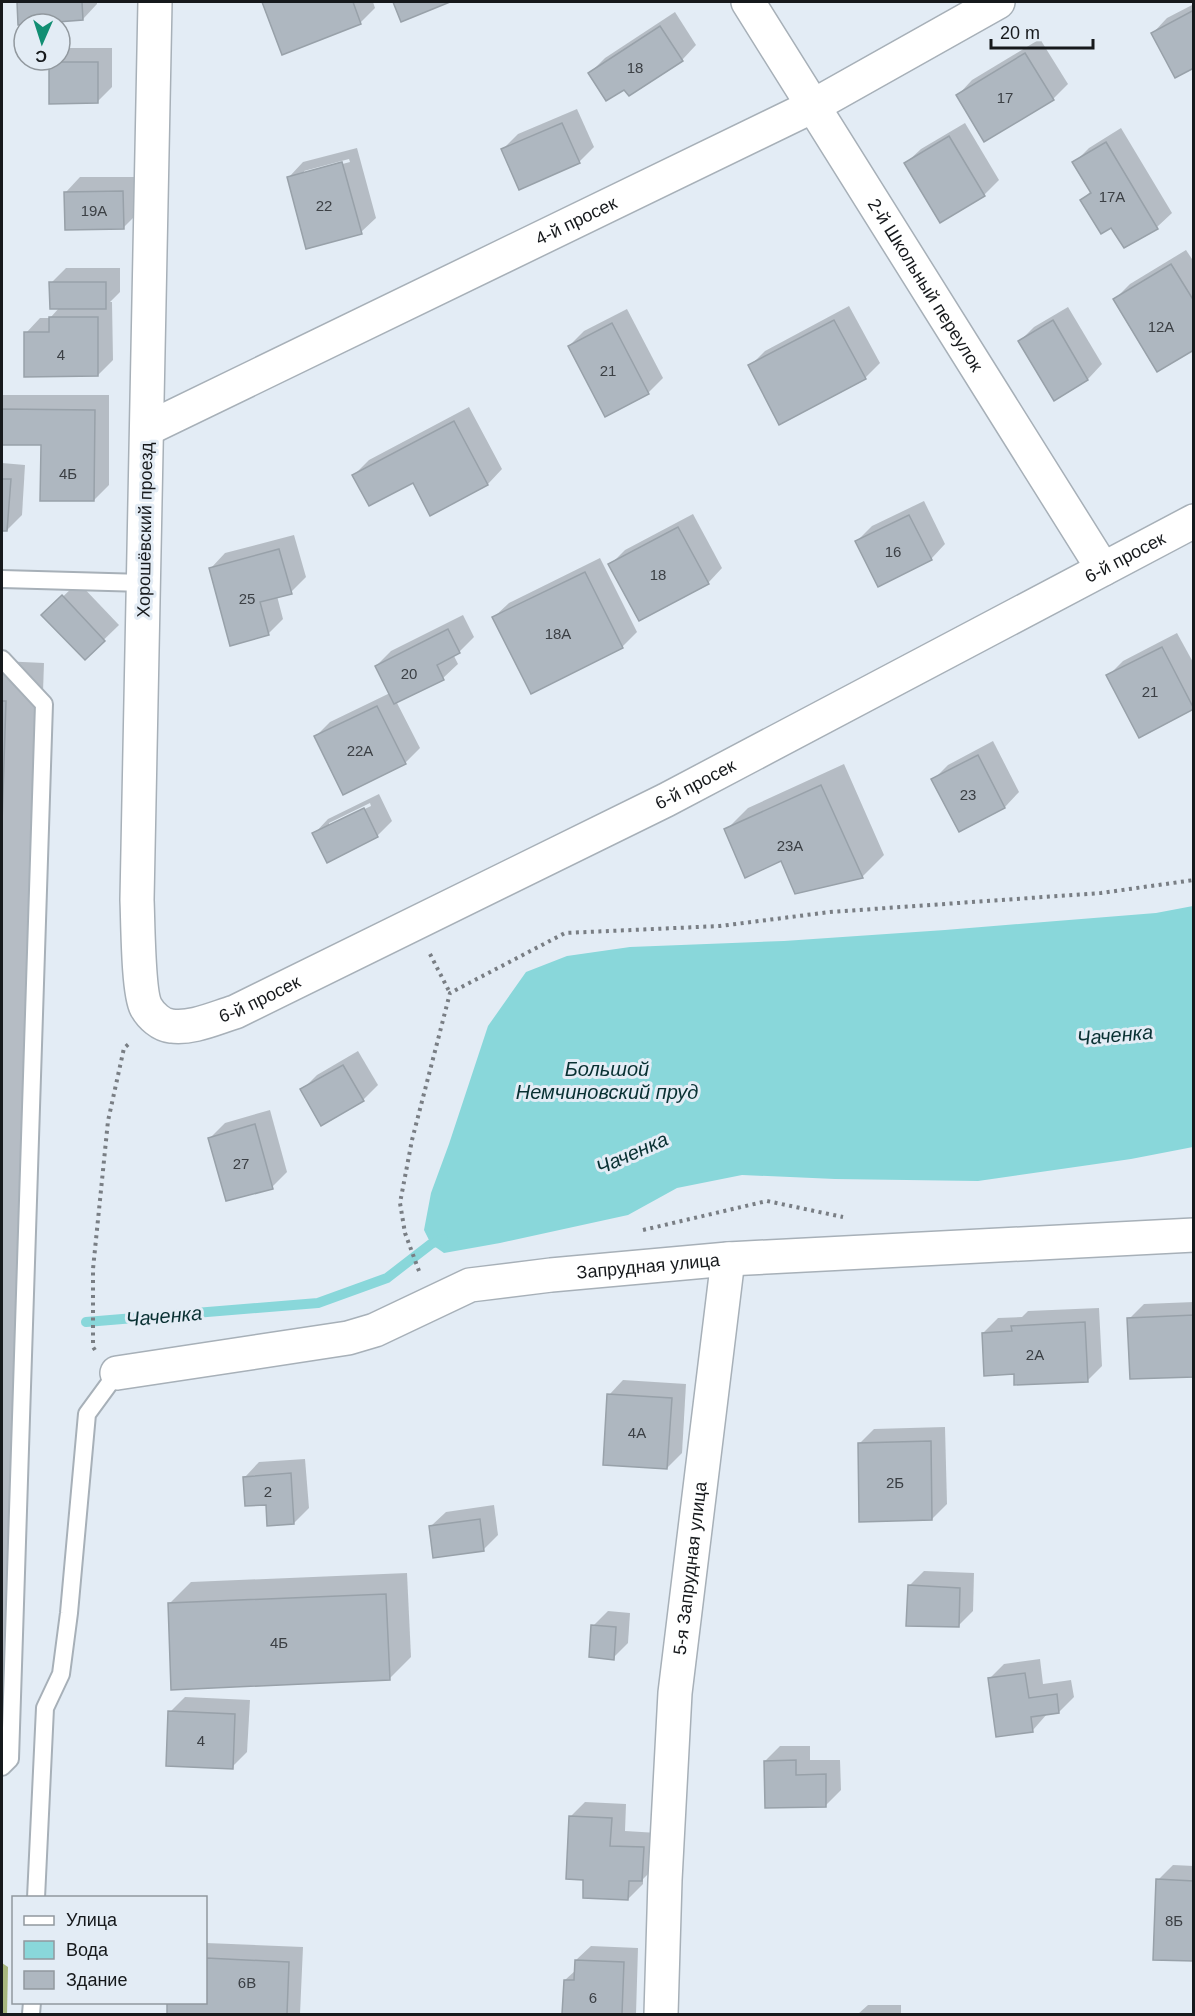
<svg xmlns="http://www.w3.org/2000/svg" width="1195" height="2016" font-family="Helvetica,sans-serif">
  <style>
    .forest { fill: #a8b77f }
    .water { fill: #89d7da }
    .shadow { fill: #0003; fill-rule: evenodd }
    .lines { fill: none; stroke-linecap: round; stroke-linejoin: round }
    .stream { stroke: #89d7da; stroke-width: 10 }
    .building { fill: #aeb7c0; stroke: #98a1a9; stroke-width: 1.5 }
    .lane-casing { stroke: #a7b0b8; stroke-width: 20 }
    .street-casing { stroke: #a7b0b8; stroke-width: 36 }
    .path { stroke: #797e84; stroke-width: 4; stroke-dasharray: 3 4.5; stroke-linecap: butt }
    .lane { stroke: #fff; stroke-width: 16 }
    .street { stroke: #fff; stroke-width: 33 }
    .labels { text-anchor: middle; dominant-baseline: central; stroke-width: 6; stroke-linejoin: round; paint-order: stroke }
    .number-label { font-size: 15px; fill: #3c4045 }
    .street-label { font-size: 18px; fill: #16191c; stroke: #e3ecf5 }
    .water-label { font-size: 20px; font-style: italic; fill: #083032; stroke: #e3ecf5 }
  </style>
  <rect width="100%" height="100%" fill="#e3ecf5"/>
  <polygon class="forest" points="2,1963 8,1967 7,2014 2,2014"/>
  <polygon class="water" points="1193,906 1193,1147 1131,1159 978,1181 835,1179 742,1175 677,1188 628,1215 500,1243 444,1253 431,1244 424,1230 431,1193 449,1144 488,1026 526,972 567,956 630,947 784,941 945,930 1156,913"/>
  <g class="shadow">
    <polygon points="18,2 97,2 97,4 83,19 20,23"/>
    <polygon points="263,2 373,2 375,8 360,23 283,53"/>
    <polygon points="394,2 447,2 402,20"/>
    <polygon points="1194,4 1194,67 1153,33 1167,18"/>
    <polygon points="675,12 696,45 682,60 625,88 590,73 605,58"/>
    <polygon points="1040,39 1068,84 1053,99 958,95 972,80"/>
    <polygon points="65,48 112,48 112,87 97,102 50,62 53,60 60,60 60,53"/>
    <polygon points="577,109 594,147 579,162 503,149 518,134"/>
    <polygon points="965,123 999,180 984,195 940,221 906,163 921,149"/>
    <polygon points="1121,128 1172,213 1157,227 1112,226 1082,200 1091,191 1074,163 1089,148"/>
    <path d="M357 148 376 218 361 232 289 177 303 162ZM349 159 350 162 304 174V171Z"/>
    <polygon points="80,177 138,177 138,213 123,228 66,192"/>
    <polygon points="1186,250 1194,262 1194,349 1115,299 1130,284"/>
    <polygon points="66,268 120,268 120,292 110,302 112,302 113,360 98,375 26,333 40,318 50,318 60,307 51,283"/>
    <polygon points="849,306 880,363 865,378 750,366 765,351"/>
    <polygon points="1068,307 1102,364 1088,379 1054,399 1020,341 1034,327"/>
    <polygon points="627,309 663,378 648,393 569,346 584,331"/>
    <polygon points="2,395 109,395 109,485 94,500 43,444 2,444"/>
    <polygon points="469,407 502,469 488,484 431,514 413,481 354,475 369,460"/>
    <polygon points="2,463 25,465 22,515 7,530 2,529"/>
    <polygon points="924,501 945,544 931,559 857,541 872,526"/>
    <polygon points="693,514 722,568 708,583 610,565 625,550"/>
    <polygon points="294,535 306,577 291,592 277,596 283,619 268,634 211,568 225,553"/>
    <polygon points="600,558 637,632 622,647 494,617 509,603"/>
    <polygon points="78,582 119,625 85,658 44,615"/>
    <polygon points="463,615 474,637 459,652 453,654 458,664 443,678 396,701 420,748 405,763 316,736 330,722 390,693 376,666 391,651"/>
    <polygon points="1177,633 1194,664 1194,708 1139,736 1108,676 1123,661"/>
    <polygon points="2,661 44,663 8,1709 2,1716"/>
    <polygon points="993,741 1019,792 1005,807 959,830 933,780 948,765"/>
    <polygon points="844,764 884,855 862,877 796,892 782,859 726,830 748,808"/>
    <path d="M379 794 392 821 377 836 314 834 328 819ZM370 803 371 806 329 826V823Z"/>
    <polygon points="358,1051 378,1085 363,1100 302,1090 317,1075"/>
    <polygon points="270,1110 287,1172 272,1187 210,1138 225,1123"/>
    <polygon points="1194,1302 1194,1375 1129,1319 1144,1304"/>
    <polygon points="1099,1308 1102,1366 1087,1381 1015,1373 983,1333 998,1318 1022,1317 1028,1311"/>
    <polygon points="623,1380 686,1384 682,1453 667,1468 609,1395"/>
    <polygon points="945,1427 947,1504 932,1519 859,1444 874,1429"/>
    <polygon points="305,1459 309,1508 294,1523 267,1503 245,1477 259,1462"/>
    <polygon points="494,1505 498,1535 483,1550 431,1526 446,1512"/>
    <polygon points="924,1571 974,1573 973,1611 958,1626 909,1586"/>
    <polygon points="407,1573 411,1657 389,1679 169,1604 191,1582"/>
    <polygon points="608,1611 630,1613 628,1643 613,1658 593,1626"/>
    <polygon points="1040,1659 1043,1684 1071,1680 1074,1697 1059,1712 1047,1714 1033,1730 989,1679 1004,1664"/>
    <polygon points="185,1697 250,1700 247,1752 232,1767 170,1712"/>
    <polygon points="780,1746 810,1746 810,1760 840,1760 841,1790 826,1805 765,1761"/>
    <polygon points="585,1802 626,1804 625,1831 658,1833 657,1865 643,1879 643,1884 628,1899 570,1817"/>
    <polygon points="1173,1865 1194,1866 1194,1960 1158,1880"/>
    <polygon points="206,1943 303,1947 300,2014 168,2014 169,2002 206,2002"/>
    <polygon points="591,1946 638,1948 636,2014 564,2014 565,1980 576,1970 576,1960"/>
    <polygon points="868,2005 901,2005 901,2014 858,2014"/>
  </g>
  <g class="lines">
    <polyline class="stream" points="86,1322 318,1303 387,1278 431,1244 443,1239"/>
  </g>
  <g class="building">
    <polygon points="17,2 82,2 83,20 18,25"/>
    <polygon points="262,2 353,2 361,24 282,55"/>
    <polygon points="393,2 450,2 401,22"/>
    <polygon points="1194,10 1194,68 1175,78 1151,33"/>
    <polygon points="660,26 683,61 629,96 624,90 606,101 588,73"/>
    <polygon points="1025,53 1054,100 984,142 956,95"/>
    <polygon points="49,62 98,62 98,103 49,104"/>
    <polygon points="562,123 580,163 519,190 501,149"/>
    <polygon points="949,136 985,196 940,223 904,163"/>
    <polygon points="1106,142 1158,229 1124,248 1111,228 1101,234 1080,200 1091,193 1072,162"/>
    <polygon points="342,162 362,234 306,249 287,177"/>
    <polygon points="123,191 124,229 65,230 64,192"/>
    <polygon points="1171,264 1194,301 1194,350 1157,372 1113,299"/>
    <polygon points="49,282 106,282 106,309 50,309"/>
    <polygon points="49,317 98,317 98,376 24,377 24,332 49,332"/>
    <polygon points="834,320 866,379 779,425 748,365"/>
    <polygon points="1053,320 1088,380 1054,401 1018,341"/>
    <polygon points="612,323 649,394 605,417 568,346"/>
    <polygon points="2,409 95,410 94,501 40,501 41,445 2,445"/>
    <polygon points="454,421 488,485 430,516 413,483 369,506 352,475"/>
    <polygon points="2,479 11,479 7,531 2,531"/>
    <polygon points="909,515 932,560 878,587 855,541"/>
    <polygon points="678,527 709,584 639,621 608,564"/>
    <polygon points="279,549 292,594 260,602 269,635 230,646 209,568"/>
    <polygon points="585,572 623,648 531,694 492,617"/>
    <polygon points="62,595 105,641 85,660 41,615"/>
    <polygon points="448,629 460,653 437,665 444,680 394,704 375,666"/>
    <polygon points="1162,647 1194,709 1139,738 1106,675"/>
    <polygon points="2,701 6,701 2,824"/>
    <polygon points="377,706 406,764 343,795 314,736"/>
    <polygon points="978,755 1005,808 959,832 931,779"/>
    <polygon points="821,785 863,878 795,894 781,861 745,878 724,829"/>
    <polygon points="364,808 378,837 327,863 312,833"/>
    <polygon points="343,1065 364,1101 321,1126 300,1089"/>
    <polygon points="255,1124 273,1189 226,1201 208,1138"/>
    <polygon points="1194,1315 1194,1377 1130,1379 1127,1318"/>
    <polygon points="1085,1322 1088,1382 1014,1385 1014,1374 984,1376 982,1333 1012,1331 1011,1326"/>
    <polygon points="607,1394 672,1398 667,1469 603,1465"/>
    <polygon points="931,1441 932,1520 859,1522 858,1443"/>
    <polygon points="291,1473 294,1524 267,1526 266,1505 245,1506 243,1477"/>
    <polygon points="480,1519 484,1551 433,1558 429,1526"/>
    <polygon points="908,1585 960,1588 959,1627 906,1626"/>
    <polygon points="386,1594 390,1680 171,1690 168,1603"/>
    <polygon points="591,1625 616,1627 614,1660 589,1657"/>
    <polygon points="1025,1673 1029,1698 1057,1694 1059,1713 1031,1717 1033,1732 996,1737 988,1678"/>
    <polygon points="168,1711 235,1714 233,1769 166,1766"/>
    <polygon points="796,1760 796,1775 826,1774 826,1807 765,1808 764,1761"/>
    <polygon points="569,1816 612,1818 610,1846 644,1847 642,1881 629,1881 628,1900 583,1898 583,1880 566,1879"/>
    <polygon points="1156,1879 1194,1881 1194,1961 1153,1960"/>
    <polygon points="206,1958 289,1962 287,2014 167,2014 167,2002 206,2002"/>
    <polygon points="575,1960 624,1962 622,2014 562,2014 564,1980 574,1980"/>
  </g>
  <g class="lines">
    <defs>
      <g id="lane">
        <polyline points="2,579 144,583"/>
        <polyline points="2,659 44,704 10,1759 2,1767"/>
        <polyline points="36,1898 45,1708 61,1674 69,1613 87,1414 117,1373"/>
        <polyline points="31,2014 32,2002"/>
      </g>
      <g id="street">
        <path id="s1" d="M155 2 137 900C138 921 138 992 146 1007 151 1016 161 1025 171 1026 192 1029 215 1018 235 1012L666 800 1194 521"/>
        <path id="s2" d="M748 2 1103 569"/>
        <path id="s3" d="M147 429 813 106 998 2"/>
        <path id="s4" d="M117 1373 348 1338 375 1330 470 1285 551 1275 728 1259 1194 1235"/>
        <path id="s5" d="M661 2014 665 1880 675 1693 728 1259"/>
      </g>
    </defs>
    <use href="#lane" class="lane-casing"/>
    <use href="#street" class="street-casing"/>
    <g class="path">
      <polyline points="430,954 450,993"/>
      <polyline points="643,1230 767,1201 843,1217"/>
      <polyline points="419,1271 405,1233 400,1203 412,1140 450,993 565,933 720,926 830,912 1101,893 1194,880"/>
      <polyline points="95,1350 93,1347 93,1269 108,1121 124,1048 131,1042"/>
    </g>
    <use href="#lane" class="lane"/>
    <use href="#street" class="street"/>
  </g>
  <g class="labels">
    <g class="number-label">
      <text x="635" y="67">18</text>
      <text x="1005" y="97">17</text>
      <text x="1112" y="196">17А</text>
      <text x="324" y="205">22</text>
      <text x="94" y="210">19А</text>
      <text x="1161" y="326">12А</text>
      <text x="61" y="354">4</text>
      <text x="608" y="370">21</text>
      <text x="68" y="473">4Б</text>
      <text x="893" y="551">16</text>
      <text x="658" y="574">18</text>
      <text x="247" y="598">25</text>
      <text x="558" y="633">18А</text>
      <text x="409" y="673">20</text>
      <text x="1150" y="691">21</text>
      <text x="360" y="750">22А</text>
      <text x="968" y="794">23</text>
      <text x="790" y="845">23А</text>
      <text x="241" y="1163">27</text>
      <text x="1035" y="1354">2А</text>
      <text x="637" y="1432">4А</text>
      <text x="895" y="1482">2Б</text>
      <text x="268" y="1491">2</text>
      <text x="279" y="1642">4Б</text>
      <text x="201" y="1740">4</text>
      <text x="1174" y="1920">8Б</text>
      <text x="247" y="1982">6В</text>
      <text x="593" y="1997">6</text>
    </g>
    <g class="street-label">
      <text stroke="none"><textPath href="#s3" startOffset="477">4-й просек</textPath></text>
      <text stroke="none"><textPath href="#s2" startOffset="334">2-й Школьный переулок</textPath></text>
      <text transform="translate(145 530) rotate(-89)">Хорошёвский проезд</text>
      <text stroke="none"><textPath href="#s1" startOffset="2104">6-й просек</textPath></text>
      <text stroke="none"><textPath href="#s1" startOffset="1618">6-й просек</textPath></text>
      <text stroke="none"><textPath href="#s1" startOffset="1132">6-й просек</textPath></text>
      <text stroke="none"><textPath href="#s4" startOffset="546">Запрудная улица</textPath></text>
      <text stroke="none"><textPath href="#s5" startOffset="447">5-я Запрудная улица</textPath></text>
    </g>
    <g class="water-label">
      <text transform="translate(1115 1035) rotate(-5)">Чаченка</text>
      <text x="607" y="1069">Большой<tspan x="607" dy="23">Немчиновский пруд</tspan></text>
      <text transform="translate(632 1153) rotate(-24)">Чаченка</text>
      <text transform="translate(164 1316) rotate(-5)">Чаченка</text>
    </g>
  </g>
  <rect width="1195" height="2016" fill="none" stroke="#16191c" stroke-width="6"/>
  <rect x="12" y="1896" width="195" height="108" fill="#e3ecf5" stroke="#91989e" stroke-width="1.5"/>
  <rect x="24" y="1916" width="30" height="9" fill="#ffffff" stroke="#91989e" stroke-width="1.5"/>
  <text x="66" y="1926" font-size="18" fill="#16191c">Улица</text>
  <rect x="24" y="1941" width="30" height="18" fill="#89d7da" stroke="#91989e" stroke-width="1.5"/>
  <text x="66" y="1956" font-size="18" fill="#16191c">Вода</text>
  <rect x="24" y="1971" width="30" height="18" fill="#aeb7c0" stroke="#91989e" stroke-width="1.5"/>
  <text x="66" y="1986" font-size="18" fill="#16191c">Здание</text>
  <g transform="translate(42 42) rotate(183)"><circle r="28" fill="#e3ecf5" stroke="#91989e" stroke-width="1.5"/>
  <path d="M0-4.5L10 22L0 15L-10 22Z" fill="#118e73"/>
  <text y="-9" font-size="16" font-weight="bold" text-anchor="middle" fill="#16191c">С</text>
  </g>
  <path d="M991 39v9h102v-9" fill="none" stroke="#16191c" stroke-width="3"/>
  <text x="1000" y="39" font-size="18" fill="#16191c" stroke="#e3ecf5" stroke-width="4.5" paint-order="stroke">20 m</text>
</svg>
